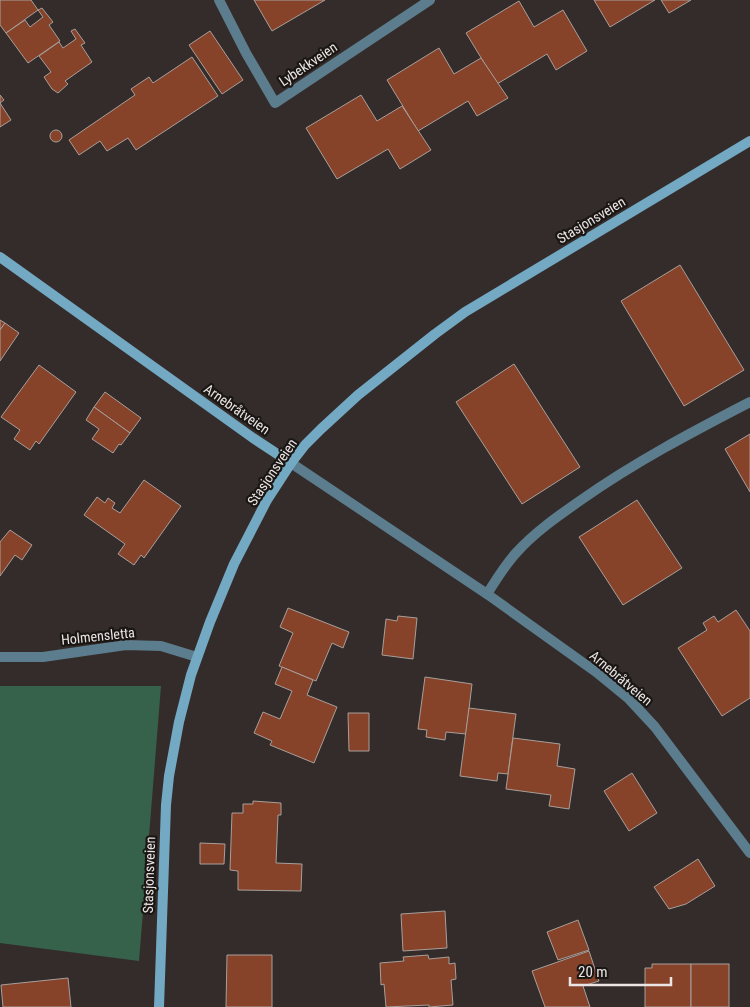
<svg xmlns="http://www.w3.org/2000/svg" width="750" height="1007" font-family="'Roboto Condensed',sans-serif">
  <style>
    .green { fill: #36624c }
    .building { fill: #87432a; stroke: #a89f9b }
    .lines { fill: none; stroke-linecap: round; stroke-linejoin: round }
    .street { stroke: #5c7d8d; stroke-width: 10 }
    .secondary { stroke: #73a9c3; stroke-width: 10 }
    .labels { text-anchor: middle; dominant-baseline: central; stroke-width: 4.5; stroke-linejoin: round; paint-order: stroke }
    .street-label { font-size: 14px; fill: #ebe6e5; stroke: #191614 }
  </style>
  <rect width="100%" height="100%" fill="#342c2a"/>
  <polygon class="green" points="0,686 161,686 139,961 0,943"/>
  <g class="building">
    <polygon points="0,0 31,0 38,10 6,33 0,25"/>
    <polygon points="254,0 325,0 272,31"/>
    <polygon points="594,0 655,0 610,27"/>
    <polygon points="661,0 691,0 669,13"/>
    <polygon points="519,1 534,27 563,10 587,51 556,70 547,54 497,84 466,33"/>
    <polygon points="42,8 53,22 49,25 60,41 28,63 6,33 25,20 30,27 43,17 38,10"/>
    <polygon points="75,29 85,43 81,45 92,62 65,81 68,84 58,93 52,89 44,77 51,72 39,56 59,42 63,48 76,39 71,31"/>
    <polygon points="210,31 243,80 222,94 189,45"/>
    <polygon points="439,48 454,74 481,58 508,98 477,116 468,101 418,131 387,80"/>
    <polygon points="192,57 218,96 136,150 128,138 107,151 100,141 79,155 69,140 135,95 131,89 149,77 153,83"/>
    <polygon points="0,95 4,100 0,103 11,120 0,127"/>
    <polygon points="361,95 377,121 402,106 431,150 400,169 388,149 337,179 306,128"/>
    <circle cx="56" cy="136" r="6"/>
    <polygon points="680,265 744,370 684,406 621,301"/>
    <polygon points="0,320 5,323 0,330"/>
    <polygon points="5,323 19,333 0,361 0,330"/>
    <polygon points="514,364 580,467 522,504 456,402"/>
    <polygon points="39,365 76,392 39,444 36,441 30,450 14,439 20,430 1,417"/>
    <polygon points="105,392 141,418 130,433 94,407"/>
    <polygon points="94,407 130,433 121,445 119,444 113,453 92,439 99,429 86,420"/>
    <polygon points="750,434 750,492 725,449"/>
    <polygon points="144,480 181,506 144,558 141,555 134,565 118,554 125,544 84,515 97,497 105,503 108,498 115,503 112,508 120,513"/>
    <polygon points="637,500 682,568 623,605 579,537"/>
    <polygon points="10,530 32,545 22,560 15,555 0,576 0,542"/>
    <polygon points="288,608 349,632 343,648 332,643 316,681 279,666 293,633 280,627"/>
    <polygon points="736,610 750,631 750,698 722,716 678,648 707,630 703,623 714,616 718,622"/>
    <polygon points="398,616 417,618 413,659 382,655 386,619 397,621"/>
    <polygon points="282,667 313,680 307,695 337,707 314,763 270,745 272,741 254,733 263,712 280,719 292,691 275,684"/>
    <polygon points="425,677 472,684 466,734 446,732 445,740 426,737 427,730 418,729"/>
    <polygon points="469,708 516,714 508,774 498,773 497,781 460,776"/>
    <polygon points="348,713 369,713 369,751 349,751"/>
    <polygon points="513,738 560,744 557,766 575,769 569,809 549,806 551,795 506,789"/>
    <polygon points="632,773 657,813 629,831 604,791"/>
    <polygon points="253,801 281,803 281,815 278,815 276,863 302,864 301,891 238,890 238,871 230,870 232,813 243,813 243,804 253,804"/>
    <polygon points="200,843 225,844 224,864 200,864"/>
    <polygon points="698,859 715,886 686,904 669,909 654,887"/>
    <polygon points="445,911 447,948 403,951 401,914"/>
    <polygon points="578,920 589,950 558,960 547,932"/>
    <polygon points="589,951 599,981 583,986 590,1007 545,1007 532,971"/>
    <polygon points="227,955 272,955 272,1007 226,1007"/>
    <polygon points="428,955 429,959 449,957 449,964 455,963 456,979 451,980 453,1005 429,1007 429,1005 386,1007 384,984 381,985 380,963 404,961 403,957"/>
    <polygon points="652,964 691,964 691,1007 645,1007 645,968 652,968"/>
    <rect x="691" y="964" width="38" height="43"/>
    <polygon points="68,978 71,1007 3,1007 1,985"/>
  </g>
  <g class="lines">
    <g class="street">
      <polyline points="219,0 246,53 275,103 430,0"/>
      <polyline points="291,463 487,594 596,672 629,699 655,727 750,853"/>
      <path d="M487 594C496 580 505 565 516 553 535 532 558 516 581 500 635 462 692 432 750 402"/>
      <polyline points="0,657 43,657 126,645 161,646 197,657"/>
    </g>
    <g class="secondary">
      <polyline points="0,257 253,438 291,463"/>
      <polyline points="159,1007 166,805 169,776 179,722 191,675 210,622 234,564 267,500 291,463 305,445 321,429 358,395 435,334 465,312 750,141"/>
    </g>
  </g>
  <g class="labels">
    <g class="street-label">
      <text transform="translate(308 64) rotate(-34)">Lybekkveien</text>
      <text transform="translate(591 220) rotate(-31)">Stasjonsveien</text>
      <text transform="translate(237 409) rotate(35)">Arnebråtveien</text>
      <text transform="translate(272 472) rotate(-56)">Stasjonsveien</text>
      <text transform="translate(98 636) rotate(-6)">Holmensletta</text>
      <text transform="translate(621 678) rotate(40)">Arnebråtveien</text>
      <text transform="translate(149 875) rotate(-88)">Stasjonsveien</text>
    </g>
  </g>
  <path d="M570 977v8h101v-8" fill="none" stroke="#ebe6e5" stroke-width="2.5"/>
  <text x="578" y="977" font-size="15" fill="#ebe6e5" stroke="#191614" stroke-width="4" paint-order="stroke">20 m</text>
</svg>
